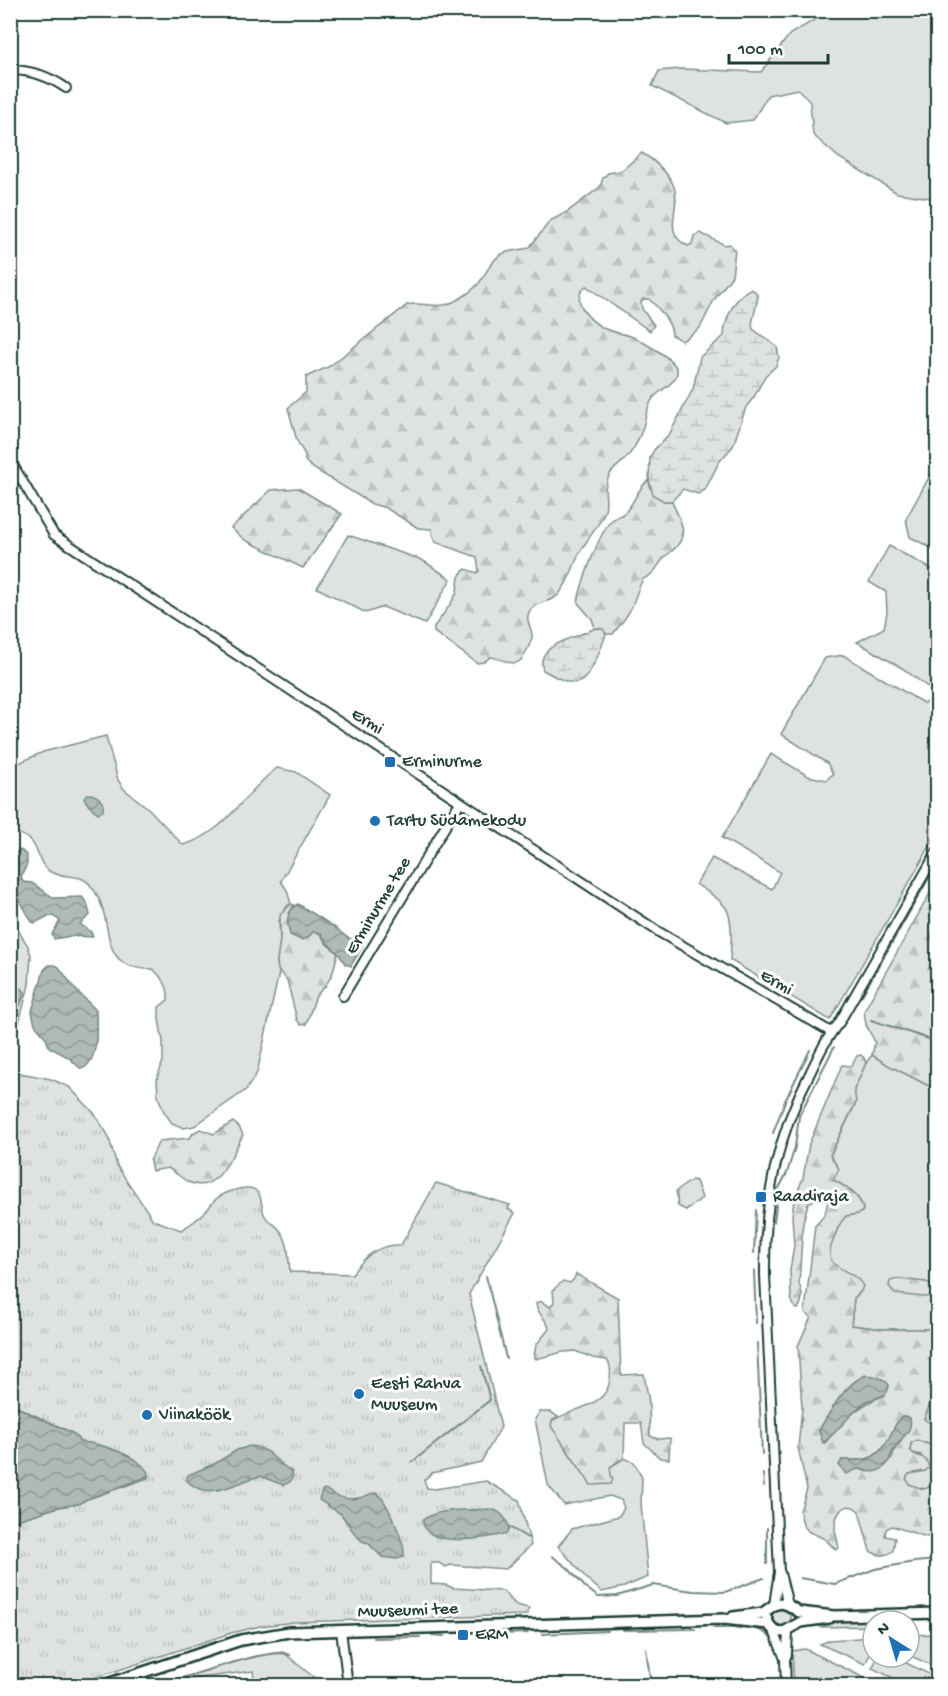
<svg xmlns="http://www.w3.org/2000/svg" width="948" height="1696" font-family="'Gochi Hand',sans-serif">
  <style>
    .grass { fill: #dee3e2; stroke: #7e908b; stroke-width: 1.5 }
    .forest { fill: url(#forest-firs); stroke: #7e908b; stroke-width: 1.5; fill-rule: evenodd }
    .wetland { fill: url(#wetland-marsh); stroke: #7e908b; stroke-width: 1.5 }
    .park { fill: url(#park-tufts); stroke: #7e908b; stroke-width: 1.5 }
    .water { fill: url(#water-waves); stroke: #758883; stroke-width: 1.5 }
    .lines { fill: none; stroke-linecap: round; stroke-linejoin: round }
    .stream { stroke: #758883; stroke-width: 2 }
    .minor-casing { stroke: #1f3d34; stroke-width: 12 }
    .tertiary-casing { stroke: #1f3d34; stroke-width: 14 }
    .minor { stroke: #fff; stroke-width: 8 }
    .tertiary { stroke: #fff; stroke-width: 9 }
    .poi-dot { fill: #1f6fb2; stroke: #fff; stroke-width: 2 }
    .labels { text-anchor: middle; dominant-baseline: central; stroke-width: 6; stroke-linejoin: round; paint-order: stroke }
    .street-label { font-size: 18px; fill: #1f3d34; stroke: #fff }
    .poi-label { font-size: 18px; fill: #1f3d34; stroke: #fff; text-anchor: start }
  </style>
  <defs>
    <pattern id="forest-firs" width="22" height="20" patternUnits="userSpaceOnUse" patternTransform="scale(1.5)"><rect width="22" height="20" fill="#dee3e2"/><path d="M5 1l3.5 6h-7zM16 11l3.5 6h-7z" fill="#bec4c2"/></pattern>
    <pattern id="wetland-marsh" width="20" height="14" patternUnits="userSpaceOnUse" patternTransform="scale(1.5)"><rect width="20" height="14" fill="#dee3e2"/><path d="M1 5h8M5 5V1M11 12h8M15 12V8" fill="none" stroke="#bec4c2"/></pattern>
    <pattern id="park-tufts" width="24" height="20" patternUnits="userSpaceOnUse" patternTransform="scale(1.5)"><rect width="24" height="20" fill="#dee3e2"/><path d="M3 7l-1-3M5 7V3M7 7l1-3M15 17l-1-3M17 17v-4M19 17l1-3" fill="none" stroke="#bec4c2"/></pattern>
    <pattern id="water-waves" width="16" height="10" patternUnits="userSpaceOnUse" patternTransform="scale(1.5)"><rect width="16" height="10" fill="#afbab7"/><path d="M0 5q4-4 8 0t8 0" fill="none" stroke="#8e9896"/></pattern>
  </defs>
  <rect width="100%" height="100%" fill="#fff"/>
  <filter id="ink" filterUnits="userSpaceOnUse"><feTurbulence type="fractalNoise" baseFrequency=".0167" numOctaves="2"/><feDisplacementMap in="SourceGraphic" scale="12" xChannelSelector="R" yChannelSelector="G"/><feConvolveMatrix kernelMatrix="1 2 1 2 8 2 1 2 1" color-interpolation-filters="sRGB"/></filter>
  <g filter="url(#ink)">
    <g class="grass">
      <polygon points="830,11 937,11 937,199 897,193 838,157 813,135 810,102 798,89 768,95 753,120 726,123 652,86 659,71 680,69 761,72 790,34"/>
      <polygon points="937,463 937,551 910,537 906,519"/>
      <polygon points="348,535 422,560 451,579 425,624 383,607 366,613 317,588"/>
      <polygon points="889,546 937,572 937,694 902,668 857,642 884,628 887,612 886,592 869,582"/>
      <path d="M843 655 923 703 929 702 937 707V834L830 1020 730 960C731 946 733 926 728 912 724 901 706 891 696 884L712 858 772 889 780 872 722 838 771 754 808 776 826 780 833 774 827 763 781 734 825 658Z"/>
      <path d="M106 736 118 780 124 789 149 809 183 845C227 833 243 793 277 768L296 772 330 795 281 881 287 890 291 904 287 906 279 921 280 940 277 962 279 973 257 1073 246 1090 194 1126 184 1128 172 1123 164 1112 158 1096 157 1079 163 1061V1041L159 1020V1007L168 1000C169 986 163 979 153 969 92 970 119 920 91 886 80 871 63 880 49 871 38 864 39 848 30 840 27 837 21 835 18 833L11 835 10 767 43 752Z"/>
      <polygon points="10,917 28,946 31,955 29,985 13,1046 13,1063 11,1069"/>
      <path d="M872 1055 889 1065 937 1090V1329H882L851 1325 854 1298 861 1291 859 1280 836 1267 829 1258 828 1252 841 1221 846 1216 858 1214 863 1210C862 1197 845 1186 833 1180L839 1169 830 1156 856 1103 854 1090 866 1063Z"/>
      <polygon points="937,1386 937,1428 924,1420"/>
      <path d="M540 1412H551L558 1417 552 1421C555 1436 581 1469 591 1484H611L610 1467 624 1458 634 1462 642 1478 641 1504 648 1577 624 1587 602 1592 586 1578 558 1546 572 1529 619 1516 624 1508 621 1500 610 1496 564 1505 548 1485 535 1419Z"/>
      <path d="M916 1440 937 1447V1483C923 1491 925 1490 909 1484L906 1478 909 1474 925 1471 921 1455 912 1453 910 1450 911 1443Z"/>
      <circle cx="781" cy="1618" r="10"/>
      <polygon points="874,1619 876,1621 873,1621 873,1626 820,1627 817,1623"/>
      <polygon points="937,1634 937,1668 909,1655 909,1635"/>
      <polygon points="873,1637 873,1648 865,1664 820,1644 830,1640"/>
      <polygon points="805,1649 879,1685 794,1685 792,1651"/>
      <polygon points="283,1652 323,1685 255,1685 253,1671 169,1682 251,1657"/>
      <polygon points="878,1657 894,1657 937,1678 934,1685 908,1685 872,1668"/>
    </g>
    <g class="forest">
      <path d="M642 153C654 160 669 173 674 187 682 207 660 233 688 246L692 244 694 236 700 233 725 245 730 244 735 250 732 276 714 300 700 328 682 341 672 335C672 323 658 307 649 299H643L641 302 642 309 654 325 650 331 586 286C569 300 589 320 603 328 613 333 624 333 633 337 643 342 675 359 677 370 679 382 661 389 654 397 645 407 646 423 640 435 637 443 632 452 626 458 621 464 615 467 610 474 600 492 610 499 604 513 598 528 585 541 578 556 574 566 571 575 565 585 562 590 559 596 554 598 545 603 531 603 528 615 526 622 533 630 532 637 531 643 524 657 520 661 512 667 499 657 490 657L484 662 477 663 434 632V627C441 617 451 605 456 594 460 584 455 576 466 569L477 573 479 571 477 557 435 542 431 529 418 528 386 508 372 504 311 467 305 461V455L297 441 288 408 306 392V377L330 366 407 305C423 301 437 310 453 302 462 298 472 291 479 283 486 274 491 260 502 254 510 250 521 250 529 248L550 221 567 212 600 187 603 178 608 173 621 171Z"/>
      <path d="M649 480 650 488 664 501H672C677 516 690 530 677 546 673 551 667 554 663 559 656 568 654 575 643 579 638 588 636 596 632 606 628 616 620 625 613 634H606L602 629 595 628 592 619 578 603C580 587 600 530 612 520 617 516 623 516 627 510 635 501 639 486 649 480Z"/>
      <polygon points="298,488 342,514 303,568 245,540 231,528 271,490"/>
      <polygon points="937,881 937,1090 888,1065 872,1055 875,1042 866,1025 864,1011"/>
      <path d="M291 904 294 905 291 910 307 938 313 932C323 932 321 937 326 943 329 947 334 949 338 952L333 972 326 985 316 996 306 1024 301 1025 297 1020 287 980 278 970 277 962 280 940V915Z"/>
      <path d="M861 1055 864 1058 866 1063 854 1089 856 1102 830 1155 839 1169 833 1180C845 1186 862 1197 863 1211L858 1214 846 1216C839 1223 836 1232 833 1241 820 1272 852 1266 863 1286L861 1291 854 1298 851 1325 882 1329H937V1386L924 1419 937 1428V1447L917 1440 911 1443 910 1450C916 1459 927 1453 929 1468L925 1471 909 1474 906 1478 909 1484C925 1490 923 1491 937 1483V1538L927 1537 892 1526 886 1529 885 1536 895 1538 893 1551C885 1557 879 1556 870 1551L859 1511C845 1499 835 1513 835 1528 835 1534 838 1541 839 1548L836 1550 825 1539 809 1532 803 1525 800 1511 807 1489 798 1447 802 1408 798 1346 811 1317 806 1314 805 1311 815 1225C824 1218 827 1211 828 1199L823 1194 808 1204 803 1222 799 1284C803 1292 803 1301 798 1309L795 1308 791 1299 790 1270 794 1246 792 1216 794 1200 803 1178 809 1144 842 1065 851 1066 857 1056ZM866 1375 885 1395C861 1404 840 1422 825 1443L819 1430C831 1411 844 1384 866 1375ZM903 1416H906L901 1442 896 1446 892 1458 868 1472 859 1469 854 1470 842 1460C870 1462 880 1458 892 1432 895 1426 897 1420 903 1416Z"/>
      <path d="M233 1122 239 1127 243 1135C232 1154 218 1196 188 1182 181 1178 175 1172 168 1168L152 1171 150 1161 159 1141 190 1138 193 1133 200 1129 214 1134Z"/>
      <path d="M576 1274 618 1298 621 1375 644 1374 649 1402 650 1436 658 1439 670 1438 669 1459 660 1458 644 1443 641 1423H625L624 1458 610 1467 611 1475 613 1479 611 1484 591 1485 551 1426 552 1421C571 1408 609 1407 610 1378 611 1372 611 1365 607 1360L593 1358 575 1351 563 1352 536 1359 534 1356 536 1345 549 1329C548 1319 536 1314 536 1303L540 1301 550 1307 554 1302 553 1290 563 1281 570 1283 574 1279Z"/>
      <polygon points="898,1279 926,1282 934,1287 933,1296 923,1297 895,1294 889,1286 890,1281"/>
    </g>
    <g class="wetland">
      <path d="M750 289 755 291 758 297 752 324 753 329 777 347 779 357 776 366 765 376 754 397 746 407 733 446 719 462 705 490 698 494 683 489 672 501H664L653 495 649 480 650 457 654 450 670 433 693 389 700 357 724 336C724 320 735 296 750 289Z"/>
      <path d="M595 628 603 629 606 634C603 644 590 679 579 682 567 685 553 675 543 670 534 643 578 638 595 628Z"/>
    </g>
    <g class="park">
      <path d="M15 1072 51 1079 69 1087 94 1113 108 1135 117 1166 153 1220 181 1230C190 1225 199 1218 207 1210 210 1207 212 1202 216 1199 223 1193 247 1184 255 1190 264 1197 260 1208 265 1216 268 1222 274 1223 278 1228 290 1241 288 1257 290 1272L352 1274C365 1256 378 1244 401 1245L436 1183 510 1205 508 1209 515 1213 469 1294 501 1427 481 1462 432 1473 424 1480 427 1488 435 1489 486 1481 519 1500 531 1545 506 1569 451 1565 445 1567 439 1563H431V1584L446 1585 453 1588 503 1591 516 1605 529 1608 527 1615 295 1622 261 1626 231 1633 76 1684 11 1685 10 1522 59 1507 78 1504 85 1500 148 1478C145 1456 99 1443 80 1442L74 1434 66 1430 11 1404 10 1077Z"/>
      <polygon points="692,1180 696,1181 702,1198 686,1210 678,1206 676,1191"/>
    </g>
    <g class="water">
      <path d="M87 794C96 793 105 801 103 811L98 813 89 806 84 798Z"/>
      <polygon points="19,850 22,851 27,856 27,864 21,877 23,882 32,883 54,898 82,897 87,903 90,915 80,924 91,932 93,937 71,936 54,939 52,934 60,921 53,916 48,916 35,923 32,922 17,895 11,888 11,856"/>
      <path d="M298 904 333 926 348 938 363 942C363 949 354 959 351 966L345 964C340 951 327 947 321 933L313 932 307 938 301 940 290 935C287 923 285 911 298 904Z"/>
      <path d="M49 965H55L59 967 75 989 96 1010C96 1028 100 1056 84 1068H80L68 1057 49 1047 46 1038 36 1026 34 1021 32 1011 44 970Z"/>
      <polygon points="10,984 23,989 25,993 20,1006 14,1011 11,1010"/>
      <path d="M866 1375C875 1376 883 1377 889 1385 888 1398 878 1396 868 1401 850 1411 839 1432 823 1443L819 1430C831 1411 844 1384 866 1375Z"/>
      <path d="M10 1404 66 1430 74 1434 80 1442C98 1443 144 1456 149 1476L85 1500 78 1504 58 1507 11 1522Z"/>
      <path d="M902 1416 910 1418C913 1431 903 1436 896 1446 889 1455 891 1467 877 1471 870 1474 865 1469 859 1469 854 1469 850 1473 846 1474L839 1465 842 1460C870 1462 880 1458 892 1432 895 1426 897 1421 902 1416Z"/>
      <path d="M250 1446C269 1447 276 1463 291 1471L293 1476 290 1482 283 1485 260 1476C236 1482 209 1503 186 1480L188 1475 216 1463 237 1450Z"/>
      <path d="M325 1489C335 1496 346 1501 358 1498 366 1497 370 1492 378 1493 387 1503 406 1543 404 1557L397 1559 382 1557 368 1543 362 1541 355 1534 341 1514 319 1500 322 1490Z"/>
      <path d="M489 1509C500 1510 507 1518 509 1529L507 1533C489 1539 422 1549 423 1520 439 1507 469 1511 489 1509Z"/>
    </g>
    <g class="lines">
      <g class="stream">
        <polyline points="861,997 938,862"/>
        <polyline points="871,1020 938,1042"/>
        <polyline points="773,1133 785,1101 810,1050"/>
        <polyline points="774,1222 778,1190 787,1173 795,1147 799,1116 834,1047"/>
        <polyline points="754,1253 756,1210"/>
        <polyline points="754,1271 756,1323"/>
        <polyline points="486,1276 506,1358"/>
        <polyline points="757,1343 762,1454"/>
        <polyline points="411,1463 490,1400 481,1366"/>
        <polyline points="763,1474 764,1486"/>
        <polyline points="509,1527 528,1538"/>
        <polyline points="767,1528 767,1564"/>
        <polyline points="552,1556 568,1568 585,1587 598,1597 617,1596 653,1585 693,1591 725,1592 764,1578"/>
        <polyline points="800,1578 835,1584 875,1569 914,1562 938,1560"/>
        <polyline points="713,1628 741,1628"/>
        <polyline points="753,1628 762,1631 772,1638"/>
        <polyline points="623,1630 695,1629"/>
        <polyline points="543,1634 607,1631"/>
        <polyline points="432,1635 444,1636"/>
        <polyline points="475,1635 528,1633"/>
        <polyline points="374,1638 420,1637"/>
        <polyline points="646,1648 651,1686"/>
        <path d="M169 1682C192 1676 273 1646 290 1655"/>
      </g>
      <defs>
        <g id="minor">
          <path d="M10 70C30 70 50 77 66 88"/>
          <polyline points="10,460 54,535 659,932 831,1032"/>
          <polyline points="343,996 460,802"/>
          <polyline points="780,1573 788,1605"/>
          <path d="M774 1605 779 1572 765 1275C764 1199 776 1138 811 1071 819 1054 827 1037 839 1023L938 850"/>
          <polyline points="341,1630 348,1686"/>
          <polyline points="774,1631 785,1659"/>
          <polyline points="786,1686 785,1659 787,1654 788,1631"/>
        </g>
        <g id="tertiary">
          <polyline points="733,1617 763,1613 774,1605 781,1603 788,1605 799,1612 834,1616 938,1613"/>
          <path d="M767 1619C769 1628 775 1632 784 1632L801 1622 829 1618"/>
          <polyline points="101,1686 241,1640 289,1632 724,1619 768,1624"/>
        </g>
      </defs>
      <use href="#minor" class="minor-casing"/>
      <use href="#tertiary" class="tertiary-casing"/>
      <use href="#minor" class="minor"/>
      <use href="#tertiary" class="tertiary"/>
    </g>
  </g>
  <g class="poi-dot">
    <rect x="384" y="756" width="12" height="12" rx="3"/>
    <circle cx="375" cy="821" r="6"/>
    <rect x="755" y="1191" width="12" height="12" rx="3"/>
    <circle cx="359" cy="1394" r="6"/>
    <circle cx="147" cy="1415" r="6"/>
    <rect x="457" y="1629" width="12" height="12" rx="3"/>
  </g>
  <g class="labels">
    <g class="street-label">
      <text transform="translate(367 722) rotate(32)">Ermi</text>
      <text transform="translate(379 906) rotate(-59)">Erminurme tee</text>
      <text transform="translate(776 983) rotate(30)">Ermi</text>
      <text transform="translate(408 1611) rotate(-2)">Muuseumi tee</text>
    </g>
    <g class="poi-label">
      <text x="402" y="762">Erminurme</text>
      <text x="387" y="821">Tartu Südamekodu</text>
      <text x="773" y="1197">Raadiraja</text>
      <text x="371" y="1384">Eesti Rahva<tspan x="371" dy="21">Muuseum</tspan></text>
      <text x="159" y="1415">Viinaköök</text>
      <text x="475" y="1635">ERM</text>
    </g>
  </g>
  <rect width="948" height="1696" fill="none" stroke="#fff" stroke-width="36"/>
  <rect x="18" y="18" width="912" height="1660" fill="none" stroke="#1f3d34" stroke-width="2" filter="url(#ink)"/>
  <g transform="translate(891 1639) rotate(323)"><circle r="28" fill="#ffffff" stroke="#a5b1ae" stroke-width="1.5"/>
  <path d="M0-4.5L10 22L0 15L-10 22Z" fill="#1f6fb2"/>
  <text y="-9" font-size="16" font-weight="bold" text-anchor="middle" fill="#1f3d34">N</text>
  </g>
  <path d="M729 54v9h99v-9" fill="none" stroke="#1f3d34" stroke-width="3"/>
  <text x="738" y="54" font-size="18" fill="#1f3d34" stroke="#ffffff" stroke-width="4.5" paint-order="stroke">100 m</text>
</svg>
